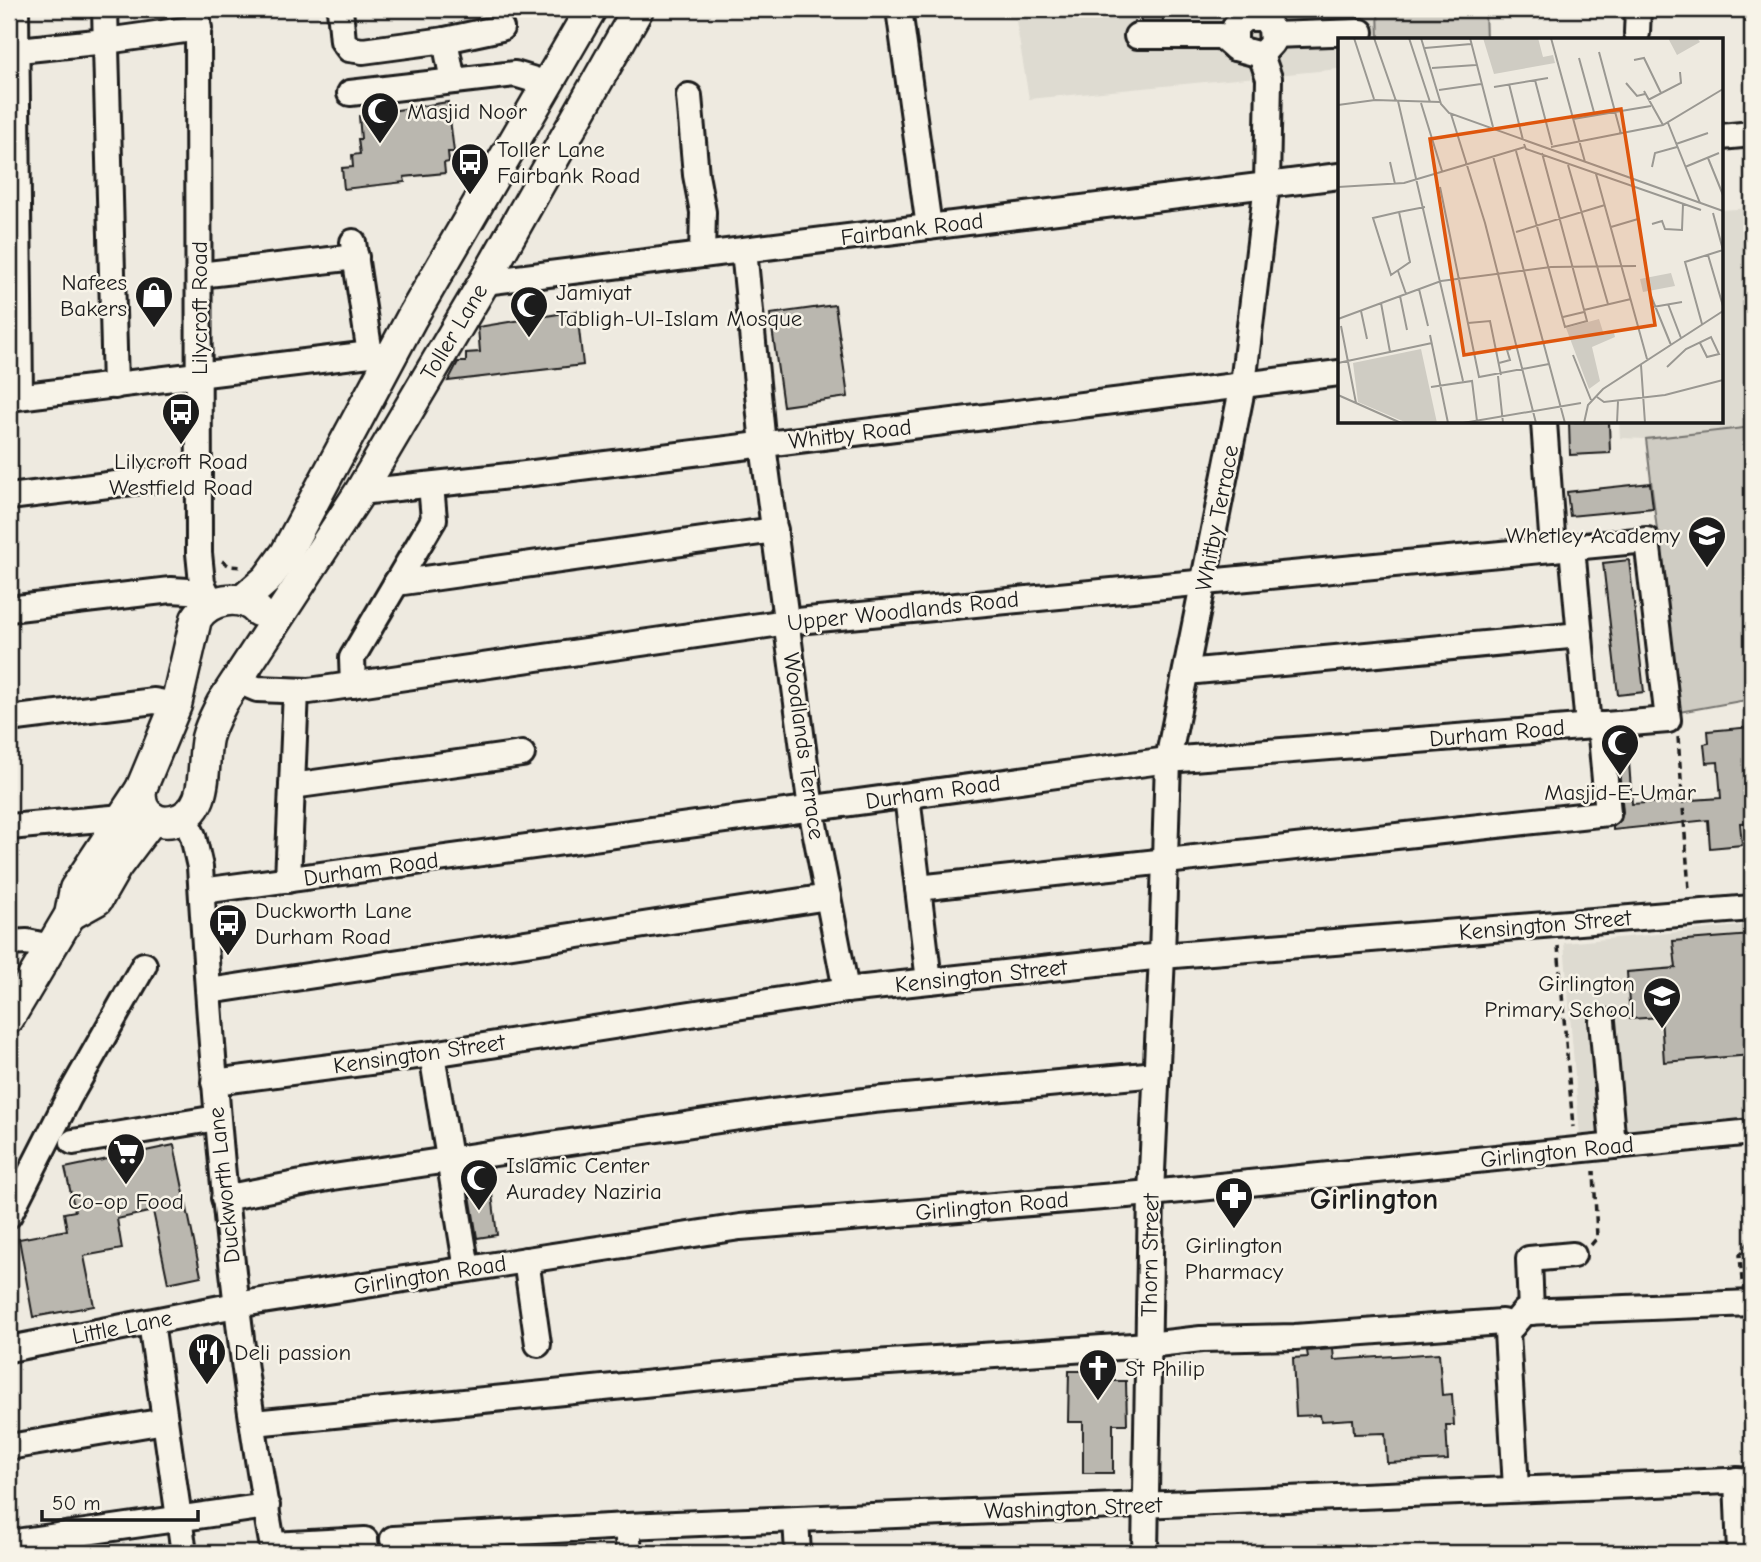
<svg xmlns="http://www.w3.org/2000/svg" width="1761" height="1562" font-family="'Comic Neue',sans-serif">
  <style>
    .built { fill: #dedbd1 }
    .green { fill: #cfccc3; stroke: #767470; stroke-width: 2 }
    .building { fill: #bab7af; stroke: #1c1c1c; stroke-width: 2 }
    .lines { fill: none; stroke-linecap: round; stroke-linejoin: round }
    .minor-casing { stroke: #1c1c1c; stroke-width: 30 }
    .major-casing { stroke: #1c1c1c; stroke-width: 35 }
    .path { stroke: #1c1c1c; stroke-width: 3.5; stroke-dasharray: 7 5; stroke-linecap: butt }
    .minor { stroke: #f7f3e8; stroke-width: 24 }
    .major { stroke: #f7f3e8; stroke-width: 30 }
    .labels { text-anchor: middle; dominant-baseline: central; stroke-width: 5; stroke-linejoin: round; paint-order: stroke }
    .poi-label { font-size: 23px; fill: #1c1c1c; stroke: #f7f3e8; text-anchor: start }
    .street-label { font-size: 23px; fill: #1c1c1c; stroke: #f7f3e8 }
    .district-label { font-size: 30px; font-weight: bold; fill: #1c1c1c; stroke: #f7f3e8 }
    .inset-road { fill: none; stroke: #9a9892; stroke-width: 2 }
    .view { fill: #de560d; fill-opacity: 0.15; stroke: #de560d; stroke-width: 3.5 }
    .inset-edge { fill: none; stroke: #1c1c1c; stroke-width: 3.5 }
  </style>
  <rect width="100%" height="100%" fill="#eeeae0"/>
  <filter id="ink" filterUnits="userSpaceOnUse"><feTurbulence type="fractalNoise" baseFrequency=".0143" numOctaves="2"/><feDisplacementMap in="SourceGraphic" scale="14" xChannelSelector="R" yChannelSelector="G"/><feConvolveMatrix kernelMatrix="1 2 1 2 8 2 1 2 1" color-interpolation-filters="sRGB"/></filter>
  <g filter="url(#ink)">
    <g class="built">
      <polygon points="1014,9 1378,9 1379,40 1339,40 1339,69 1029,99"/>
      <polygon points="1752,208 1752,699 1679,712 1646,439 1620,438 1619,422 1721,422 1721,210"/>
      <polygon points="1752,925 1752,1117 1580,1136 1564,943"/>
    </g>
    <g class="green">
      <polygon points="1378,9 1485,9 1486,40 1379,40"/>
      <polygon points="1752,427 1752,699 1679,712 1646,439"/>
    </g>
    <g class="building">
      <polygon points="1139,9 1162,9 1163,21 1141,21"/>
      <polygon points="448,102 454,152 448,152 449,162 444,163 445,173 404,177 405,182 344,189 342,168 353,167 352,155 360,154 358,139 361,139 359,116"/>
      <polygon points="835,305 848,397 783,406 770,314"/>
      <polygon points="577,311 583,365 448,381 458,362 466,362 466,353 480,352 478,327"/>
      <polygon points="1569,422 1609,422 1610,453 1570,455"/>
      <polygon points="1650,483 1653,508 1570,516 1567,492"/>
      <polygon points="1629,560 1644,692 1618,695 1603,563"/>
      <polygon points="1752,727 1752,822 1740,823 1742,845 1710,848 1708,820 1613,830 1613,827 1621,820 1623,812 1617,749 1628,748 1632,804 1721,798 1718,762 1706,763 1704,744 1709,743 1708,731"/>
      <polygon points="1752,935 1752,1055 1664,1062 1661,1017 1630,1019 1627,972 1676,968 1673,941"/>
      <polygon points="174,1145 201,1276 168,1283 153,1211 117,1219 122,1249 84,1256 94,1306 33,1317 19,1239 67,1230 64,1213 75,1211 65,1168"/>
      <polygon points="491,1186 497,1235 477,1238 469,1189"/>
      <polygon points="1333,1349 1334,1360 1439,1353 1442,1395 1452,1394 1454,1425 1446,1425 1448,1460 1387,1463 1385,1433 1354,1434 1353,1419 1321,1421 1320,1415 1296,1416 1293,1358 1308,1357 1307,1351"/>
      <polygon points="1112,1364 1112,1381 1126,1381 1127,1424 1113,1424 1113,1473 1083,1473 1083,1422 1068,1422 1069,1371 1087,1371 1087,1365"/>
    </g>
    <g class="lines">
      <defs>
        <g id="minor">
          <polyline points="16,9 20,396"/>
          <polyline points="105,9 115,386"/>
          <polyline points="198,9 199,553 202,583 212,605"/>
          <polyline points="340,9 343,41 349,49 363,51 445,40 453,81"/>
          <polyline points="899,9 929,227"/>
          <polyline points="1637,33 1638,9"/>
          <polyline points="1272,35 1361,32"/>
          <polyline points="1137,36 1221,36 1235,48 1261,55 1269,78 1267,184 1243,384 1168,760 1162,956 1151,1193 1145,1553"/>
          <polyline points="445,40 501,28"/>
          <polyline points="1235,48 1235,27 1245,18 1264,18 1271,28 1272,43 1261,55"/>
          <polyline points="9,51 106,41 199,28"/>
          <polyline points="350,93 515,74 548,84"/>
          <polyline points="689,96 696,175 703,212 702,255"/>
          <polyline points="1721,137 1752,134"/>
          <polyline points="353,242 370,354"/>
          <polyline points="744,250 763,445 811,809 846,990"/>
          <polyline points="199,275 356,257"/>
          <polyline points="484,282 1339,176"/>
          <polyline points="9,398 370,354 388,360"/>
          <polyline points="1544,422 1553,549"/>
          <polyline points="360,492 500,477 1339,373"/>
          <polyline points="9,497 199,474"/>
          <polyline points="1572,547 1588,726"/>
          <polyline points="396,583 775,530"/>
          <polyline points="9,609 171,590 206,592"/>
          <polyline points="1186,672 1580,635"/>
          <polyline points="353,685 352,658 434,519 431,485"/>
          <polyline points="9,719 154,701 176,705"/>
          <polyline points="292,786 522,754"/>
          <polyline points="907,796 929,981"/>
          <path d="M184 817 193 836 200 867C214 1097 232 1326 274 1553"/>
          <polyline points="9,827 123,817"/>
          <polyline points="288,880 296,691"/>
          <polyline points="918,888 1608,813 1600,725"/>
          <polyline points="202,891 1168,760 1668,720 1647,540 787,622 309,691 257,689 238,681"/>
          <polyline points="9,943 27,942 50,947"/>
          <polyline points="209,991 828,897"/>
          <polyline points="1602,1021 1613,1146"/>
          <polyline points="432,1054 467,1269"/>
          <polyline points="214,1082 432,1054 846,990 1162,956 1752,908"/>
          <polyline points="73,1142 217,1118"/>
          <polyline points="224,1198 333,1177 773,1112 873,1100 1157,1074"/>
          <polyline points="9,1215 69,1097 144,965"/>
          <polyline points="526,1260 538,1344"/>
          <polyline points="1531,1312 1529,1259 1573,1255"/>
          <polyline points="151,1322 184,1553"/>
          <polyline points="9,1349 236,1305 740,1227 1151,1193 1752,1132"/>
          <polyline points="254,1423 813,1367 1148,1345 1201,1339 1295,1337 1502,1322 1513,1325"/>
          <polyline points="9,1447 165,1421"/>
          <polyline points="1737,1480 1740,1553"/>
          <polyline points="1516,1488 1507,1332 1524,1312 1752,1303"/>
          <polyline points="796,1520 798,1553"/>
          <polyline points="627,1526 629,1553"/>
          <polyline points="393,1539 627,1526 1752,1480"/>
          <polyline points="9,1543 267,1506"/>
          <polyline points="273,1545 365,1540 366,1553"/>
        </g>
        <g id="major">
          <polyline points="243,600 267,579 286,553 411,319 591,9"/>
          <path d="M141 789C140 797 141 807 148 814 154 821 164 823 173 821 211 812 201 767 207 738 210 726 216 715 222 703L360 492 484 282 638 9"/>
          <polyline points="70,915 97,900 116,867 153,818"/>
          <path d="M9 1018 70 915 75 889 141 789 176 705 196 619C208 599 241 592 258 611"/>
        </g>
      </defs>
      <use href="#minor" class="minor-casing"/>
      <use href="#major" class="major-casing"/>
      <g class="path">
        <polyline points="222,561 230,566 241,567"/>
        <polyline points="1678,737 1689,890"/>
        <polyline points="1558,946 1573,1127"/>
        <polyline points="1746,1156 1752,1220"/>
        <polyline points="1591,1245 1597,1238 1594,1171"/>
        <polyline points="1742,1281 1740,1255 1752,1238"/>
      </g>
      <use href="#minor" class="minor"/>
      <use href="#major" class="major"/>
    </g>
  </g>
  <defs>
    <symbol id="mosque-pin" viewBox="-11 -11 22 30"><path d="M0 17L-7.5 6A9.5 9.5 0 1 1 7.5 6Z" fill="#1c1c1c" stroke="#f7f3e8"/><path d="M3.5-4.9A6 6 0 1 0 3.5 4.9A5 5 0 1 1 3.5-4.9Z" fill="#fff"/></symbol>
    <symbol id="bus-pin" viewBox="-11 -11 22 30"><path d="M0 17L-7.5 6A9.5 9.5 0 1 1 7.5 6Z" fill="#1c1c1c" stroke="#f7f3e8"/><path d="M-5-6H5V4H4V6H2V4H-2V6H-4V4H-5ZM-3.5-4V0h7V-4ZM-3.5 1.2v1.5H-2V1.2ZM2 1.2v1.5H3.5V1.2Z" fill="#fff"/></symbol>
    <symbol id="shop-pin" viewBox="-11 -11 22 30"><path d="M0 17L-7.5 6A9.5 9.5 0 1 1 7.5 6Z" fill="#1c1c1c" stroke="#f7f3e8"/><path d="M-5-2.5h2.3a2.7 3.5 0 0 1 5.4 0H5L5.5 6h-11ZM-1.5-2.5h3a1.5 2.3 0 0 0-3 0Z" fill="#fff"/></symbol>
    <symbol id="school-pin" viewBox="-11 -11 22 30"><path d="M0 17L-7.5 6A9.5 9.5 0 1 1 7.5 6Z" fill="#1c1c1c" stroke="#f7f3e8"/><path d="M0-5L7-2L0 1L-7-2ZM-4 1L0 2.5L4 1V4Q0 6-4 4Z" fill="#fff"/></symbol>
    <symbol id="supermarket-pin" viewBox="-11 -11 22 30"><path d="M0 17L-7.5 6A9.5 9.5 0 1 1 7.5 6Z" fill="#1c1c1c" stroke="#f7f3e8"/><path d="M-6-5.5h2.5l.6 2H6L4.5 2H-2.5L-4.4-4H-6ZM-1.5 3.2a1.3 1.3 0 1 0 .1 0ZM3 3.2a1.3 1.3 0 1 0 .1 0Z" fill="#fff"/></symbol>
    <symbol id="pharmacy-pin" viewBox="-11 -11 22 30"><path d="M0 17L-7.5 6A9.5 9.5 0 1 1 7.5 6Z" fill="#1c1c1c" stroke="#f7f3e8"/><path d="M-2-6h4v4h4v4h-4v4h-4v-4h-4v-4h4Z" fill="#fff"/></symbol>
    <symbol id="restaurant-pin" viewBox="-11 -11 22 30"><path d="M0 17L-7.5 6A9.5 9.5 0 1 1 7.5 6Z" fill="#1c1c1c" stroke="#f7f3e8"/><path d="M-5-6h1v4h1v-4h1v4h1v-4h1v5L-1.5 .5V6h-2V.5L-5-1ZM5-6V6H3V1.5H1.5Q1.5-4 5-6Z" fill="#fff"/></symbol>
    <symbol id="church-pin" viewBox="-11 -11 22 30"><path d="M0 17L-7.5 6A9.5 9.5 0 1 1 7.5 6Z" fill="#1c1c1c" stroke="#f7f3e8"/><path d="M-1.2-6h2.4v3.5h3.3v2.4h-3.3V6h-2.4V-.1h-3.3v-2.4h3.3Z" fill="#fff"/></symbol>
  </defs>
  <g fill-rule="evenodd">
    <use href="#mosque-pin" x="358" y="89" width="44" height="60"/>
    <use href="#bus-pin" x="448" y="140" width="44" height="60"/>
    <use href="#shop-pin" x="132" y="273" width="44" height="60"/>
    <use href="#mosque-pin" x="507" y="283" width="44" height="60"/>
    <use href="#bus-pin" x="159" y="390" width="44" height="60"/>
    <use href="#school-pin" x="1685" y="513" width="44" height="60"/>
    <use href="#mosque-pin" x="1598" y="721" width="44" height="60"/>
    <use href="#bus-pin" x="206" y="901" width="44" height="60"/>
    <use href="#school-pin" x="1640" y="974" width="44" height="60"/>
    <use href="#supermarket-pin" x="104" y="1130" width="44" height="60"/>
    <use href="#mosque-pin" x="457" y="1156" width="44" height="60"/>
    <use href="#pharmacy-pin" x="1212" y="1174" width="44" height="60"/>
    <use href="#restaurant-pin" x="185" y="1330" width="44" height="60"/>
    <use href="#church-pin" x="1076" y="1346" width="44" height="60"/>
  </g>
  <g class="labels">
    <g class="poi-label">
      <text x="407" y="111">Masjid Noor</text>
      <text x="497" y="149">Toller Lane<tspan x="497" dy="26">Fairbank Road</tspan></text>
      <text x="127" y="282" text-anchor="end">Nafees<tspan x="127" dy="26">Bakers</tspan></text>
      <text x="556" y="292">Jamiyat<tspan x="556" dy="26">Tabligh-Ul-Islam Mosque</tspan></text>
      <text x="181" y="461" text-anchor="middle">Lilycroft Road<tspan x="181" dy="26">Westfield Road</tspan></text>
      <text x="1680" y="535" text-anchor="end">Whetley Academy</text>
      <text x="1620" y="792" text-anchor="middle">Masjid-E-Umar</text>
      <text x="255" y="910">Duckworth Lane<tspan x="255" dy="26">Durham Road</tspan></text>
      <text x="1635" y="983" text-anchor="end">Girlington<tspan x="1635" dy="26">Primary School</tspan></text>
      <text x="506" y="1165">Islamic Center<tspan x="506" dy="26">Auradey Naziria</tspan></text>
      <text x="126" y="1201" text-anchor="middle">Co-op Food</text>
      <text x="1234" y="1245" text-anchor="middle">Girlington<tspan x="1234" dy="26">Pharmacy</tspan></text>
      <text x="234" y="1352">Deli passion</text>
      <text x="1125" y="1368">St Philip</text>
    </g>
    <g class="street-label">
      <text transform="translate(912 229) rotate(-7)">Fairbank Road</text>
      <text transform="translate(199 308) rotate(-90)">Lilycroft Road</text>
      <text transform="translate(454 332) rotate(-59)">Toller Lane</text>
      <text transform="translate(850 434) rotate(-7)">Whitby Road</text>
      <text transform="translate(1217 518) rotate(-79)">Whitby Terrace</text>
      <text transform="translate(903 611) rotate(-6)">Upper Woodlands Road</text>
      <text transform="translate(1497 733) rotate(-5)">Durham Road</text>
      <text transform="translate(804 746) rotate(82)">Woodlands Terrace</text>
      <text transform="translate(933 792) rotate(-8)">Durham Road</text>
      <text transform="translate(371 869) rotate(-8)">Durham Road</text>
      <text transform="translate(1545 925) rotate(-5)">Kensington Street</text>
      <text transform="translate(981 976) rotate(-6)">Kensington Street</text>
      <text transform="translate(419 1054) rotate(-8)">Kensington Street</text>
      <text transform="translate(1557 1152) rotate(-6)">Girlington Road</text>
      <text transform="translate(224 1185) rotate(-96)">Duckworth Lane</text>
      <text transform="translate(992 1206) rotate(-5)">Girlington Road</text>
      <text transform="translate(1150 1255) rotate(-89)">Thorn Street</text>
      <text transform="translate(430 1275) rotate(-9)">Girlington Road</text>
      <text transform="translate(122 1327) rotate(-11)">Little Lane</text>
      <text transform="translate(1073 1508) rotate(-2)">Washington Street</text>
    </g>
    <g class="district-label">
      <text x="1374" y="1199">Girlington</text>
    </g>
  </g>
  <g transform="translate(1338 38)">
    <rect width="385" height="385" fill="#eeeae0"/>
    <path d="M145 0H200L205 19 215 17 217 25 156 36ZM330 0H359L362 4 339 17ZM333 235 337 248 305 254 302 241ZM261 281 266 297 276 295 277 299 254 309 262 343 251 351 228 290ZM83 311 99 385H69L20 364 15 325Z" fill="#cfccc3"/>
    <path class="inset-road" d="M16 0 36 61M36 0 58 63M71 0 92 64M83 0 103 66 111 75 385 173M132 0 155 89M213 0 247 124M87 10 133 6M261 14 283 96M241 20 257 78M296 22 306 20 323 55M94 30 138 27M197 42 214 107M288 45 299 58 307 56M171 46 185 102M156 49 210 40M101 52 143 46M306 53 325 87M310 62 343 45 342 34M60 63 125 343M83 65 104 133M0 67 37 62 102 64M113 76 147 185 198 385M235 81 313 68M330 85 362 165M186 106 188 111 363 172M338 106 370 95M213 109 325 87 385 51M178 113 227 289 249 283 204 115M155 118 227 385M370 120 385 157M52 124 57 146M230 127 270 266M314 129 317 115 339 109M347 129 381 115M258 136 309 321M0 149 66 145 187 109M102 149 141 339 211 326M61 174 72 224 53 237 35 180 61 174 87 169M375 175 385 212M314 186 324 183 327 191 344 192 345 166M273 189 300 181M178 194 267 167M370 217 385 268M60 233 68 256M81 251 90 288M62 258 69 292M313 258 333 307M43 265 52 314M330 266 343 300M315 269 344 264M246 272 293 261M23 273 29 301M225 279 246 274M0 281 103 243 213 229 298 228M130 285 152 283 163 337M364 286 347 224 385 212M3 288 18 365M92 297 110 385M235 317 253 362M0 325 94 305M161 325 172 322 169 312 173 311M303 327 307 385M329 329 348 311 373 299 381 316 369 319 362 305M160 338 165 385M93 349 134 343 139 383M0 357 63 385M259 359 266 364 327 357 385 342M125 385 243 365M246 385 250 367 265 351 385 273M279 385 280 363"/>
    <path class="view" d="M283 71 317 287 126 317 92 101Z"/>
    <rect width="385" height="385" class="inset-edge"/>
  </g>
  <rect width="1761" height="1562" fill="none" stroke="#f7f3e8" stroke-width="35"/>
  <rect x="18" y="18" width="1726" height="1527" fill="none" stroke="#1c1c1c" stroke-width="2.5" filter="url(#ink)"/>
  <path d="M42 1510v10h156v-10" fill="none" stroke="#1c1c1c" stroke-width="3.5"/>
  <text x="52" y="1510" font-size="21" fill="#1c1c1c" stroke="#f7f3e8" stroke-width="5" paint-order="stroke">50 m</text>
</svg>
